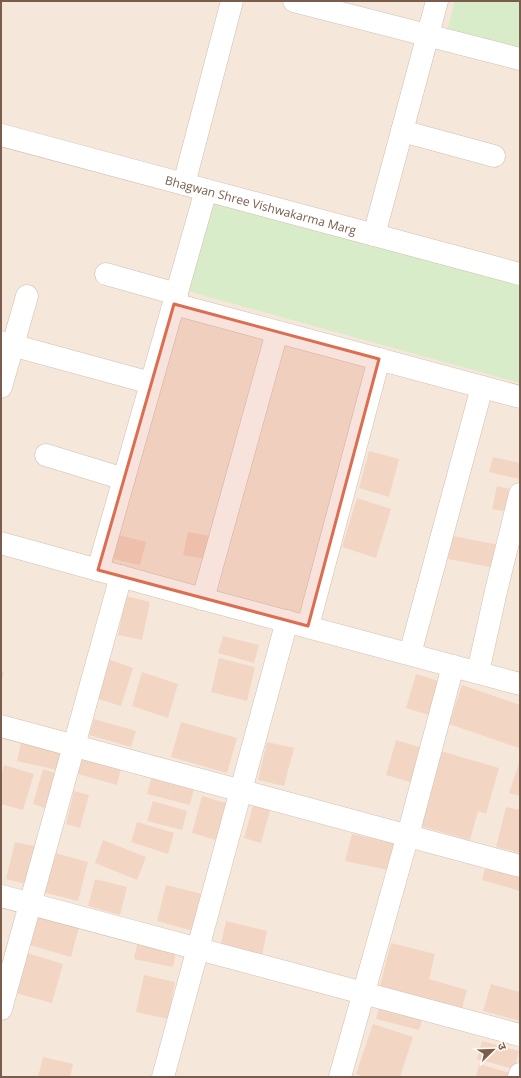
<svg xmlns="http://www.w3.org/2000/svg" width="521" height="1078" font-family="'Open Sans','Noto Sans Devanagari',sans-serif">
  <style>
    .residential { fill: #f5e8da }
    .green { fill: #d8ecc9 }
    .building { fill: #f3d5c3 }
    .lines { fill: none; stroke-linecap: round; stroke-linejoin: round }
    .minor-casing { stroke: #d1beb0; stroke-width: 23 }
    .tertiary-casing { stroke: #d1beb0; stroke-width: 23 }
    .minor { stroke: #fff; stroke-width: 22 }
    .tertiary { stroke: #fff; stroke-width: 22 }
    .marked { fill: #dc6d51; fill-opacity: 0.2; stroke: #dc6d51; stroke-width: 3; stroke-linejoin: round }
    .labels { text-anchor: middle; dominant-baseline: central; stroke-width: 3; stroke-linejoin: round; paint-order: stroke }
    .street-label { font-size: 12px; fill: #7a5c4d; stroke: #fffaf3 }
  </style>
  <rect width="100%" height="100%" fill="#fdf6ec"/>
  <rect class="residential" x="1" y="1" width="519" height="1076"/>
  <g class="green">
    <polygon points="455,1 520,1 520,50 447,30"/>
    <polygon points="213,195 520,279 520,383 187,291"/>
  </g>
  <g class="building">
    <polygon points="369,451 399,459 389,497 359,488"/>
    <polygon points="493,457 520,463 519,479 489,472"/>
    <polygon points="497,486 518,491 514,513 492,509"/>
    <polygon points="357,498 391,509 376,558 342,547"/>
    <polygon points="188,532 210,536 206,559 183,555"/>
    <polygon points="119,535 146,542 140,565 113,559"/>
    <polygon points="453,536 499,545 495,568 448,559"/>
    <polygon points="126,596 150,602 142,640 118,635"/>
    <polygon points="223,636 259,645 254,663 218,653"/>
    <polygon points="219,658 255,667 247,701 211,692"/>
    <polygon points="108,659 133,668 121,706 95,698"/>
    <polygon points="1,672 4,673 1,682"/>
    <polygon points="142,672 178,684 168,718 132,706"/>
    <polygon points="416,674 442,682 432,716 406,708"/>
    <polygon points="462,685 520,705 520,744 519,748 449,724"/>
    <polygon points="94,719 136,731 131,747 89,735"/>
    <polygon points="181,722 237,738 227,773 171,757"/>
    <polygon points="396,740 426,749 417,784 386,775"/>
    <polygon points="21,742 61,751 57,770 17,761"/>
    <polygon points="267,742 294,748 284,786 258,780"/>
    <polygon points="437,750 499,768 486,814 478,811 470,840 416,825"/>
    <polygon points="82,759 121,769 117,785 78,774"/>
    <polygon points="520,760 520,796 509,793"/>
    <polygon points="4,765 34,774 23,810 1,804 1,777"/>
    <polygon points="43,769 58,774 48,809 33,804"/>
    <polygon points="152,776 194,788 190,805 147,794"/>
    <polygon points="74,791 89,795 80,828 66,824"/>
    <polygon points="202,796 226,803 216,840 192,833"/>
    <polygon points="153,801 187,811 182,830 147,821"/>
    <polygon points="254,802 271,807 261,843 244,838"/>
    <polygon points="506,807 520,810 520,853 496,847"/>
    <polygon points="137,822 174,833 168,854 131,842"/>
    <polygon points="352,834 394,843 388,870 345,861"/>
    <polygon points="103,840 146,857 137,880 95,863"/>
    <polygon points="15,842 39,847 30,885 6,879"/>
    <polygon points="48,851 88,862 78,901 38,891"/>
    <polygon points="487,861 520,870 520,891 482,880"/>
    <polygon points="95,879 127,887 120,915 88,906"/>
    <polygon points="166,885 202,894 193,931 157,921"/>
    <polygon points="34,914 79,927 71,957 26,944"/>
    <polygon points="226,921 267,931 262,955 221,944"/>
    <polygon points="391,943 435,954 429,979 467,990 462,1008 380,986"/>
    <polygon points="137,944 176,952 173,967 134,959"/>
    <polygon points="27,953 63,964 52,1003 16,993"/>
    <polygon points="144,975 175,982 168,1019 136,1012"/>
    <polygon points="491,984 520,992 520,1021 483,1011"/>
    <polygon points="380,1003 424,1014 419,1030 376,1019"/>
    <polygon points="373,1024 413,1037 400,1077 364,1077 356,1074"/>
    <polygon points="482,1041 519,1051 514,1069 477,1059"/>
    <polygon points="43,1057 73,1064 70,1077 38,1077"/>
    <polygon points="479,1064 517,1075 516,1077 476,1077"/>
  </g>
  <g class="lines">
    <defs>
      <g id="minor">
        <polyline points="294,1 520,59"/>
        <polyline points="402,131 494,156"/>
        <polyline points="184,184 232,1"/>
        <polyline points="374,235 437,1"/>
        <polyline points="106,274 177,294"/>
        <polyline points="174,304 520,397"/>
        <polyline points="1,342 151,383"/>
        <polyline points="1,387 27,296"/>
        <polyline points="46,455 124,479"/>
        <polyline points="1,543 203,599 520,684"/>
        <polyline points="98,570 206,190"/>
        <polyline points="203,599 277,332"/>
        <polyline points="308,626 379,359"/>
        <polyline points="410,654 482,387"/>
        <polyline points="478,672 496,591 520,494"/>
        <polyline points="1,726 520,866"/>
        <polyline points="1,896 520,1035"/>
        <polyline points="1,1009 121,576"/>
        <polyline points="163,1077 287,621"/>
        <polyline points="340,1077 408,835 453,666"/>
        <polyline points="519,1077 520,1074"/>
      </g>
      <g id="tertiary">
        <path id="s1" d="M1 135 520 274"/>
      </g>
    </defs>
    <use href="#minor" class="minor-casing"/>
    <use href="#tertiary" class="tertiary-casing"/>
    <use href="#minor" class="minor"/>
    <use href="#tertiary" class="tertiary"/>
  </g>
  <path class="marked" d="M174 304 379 359 308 626 98 570Z"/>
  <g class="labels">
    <g class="street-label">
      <text stroke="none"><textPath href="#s1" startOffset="269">Bhagwan Shree Vishwakarma Marg</textPath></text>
    </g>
  </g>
  <rect width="521" height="1078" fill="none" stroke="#7a5c4d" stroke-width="4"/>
  <g transform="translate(493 1050) rotate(67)" stroke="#fffaf3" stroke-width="3" paint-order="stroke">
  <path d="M0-3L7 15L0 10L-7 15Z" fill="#7a5c4d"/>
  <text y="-6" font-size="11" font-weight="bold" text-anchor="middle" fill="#7a5c4d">उ</text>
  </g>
</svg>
